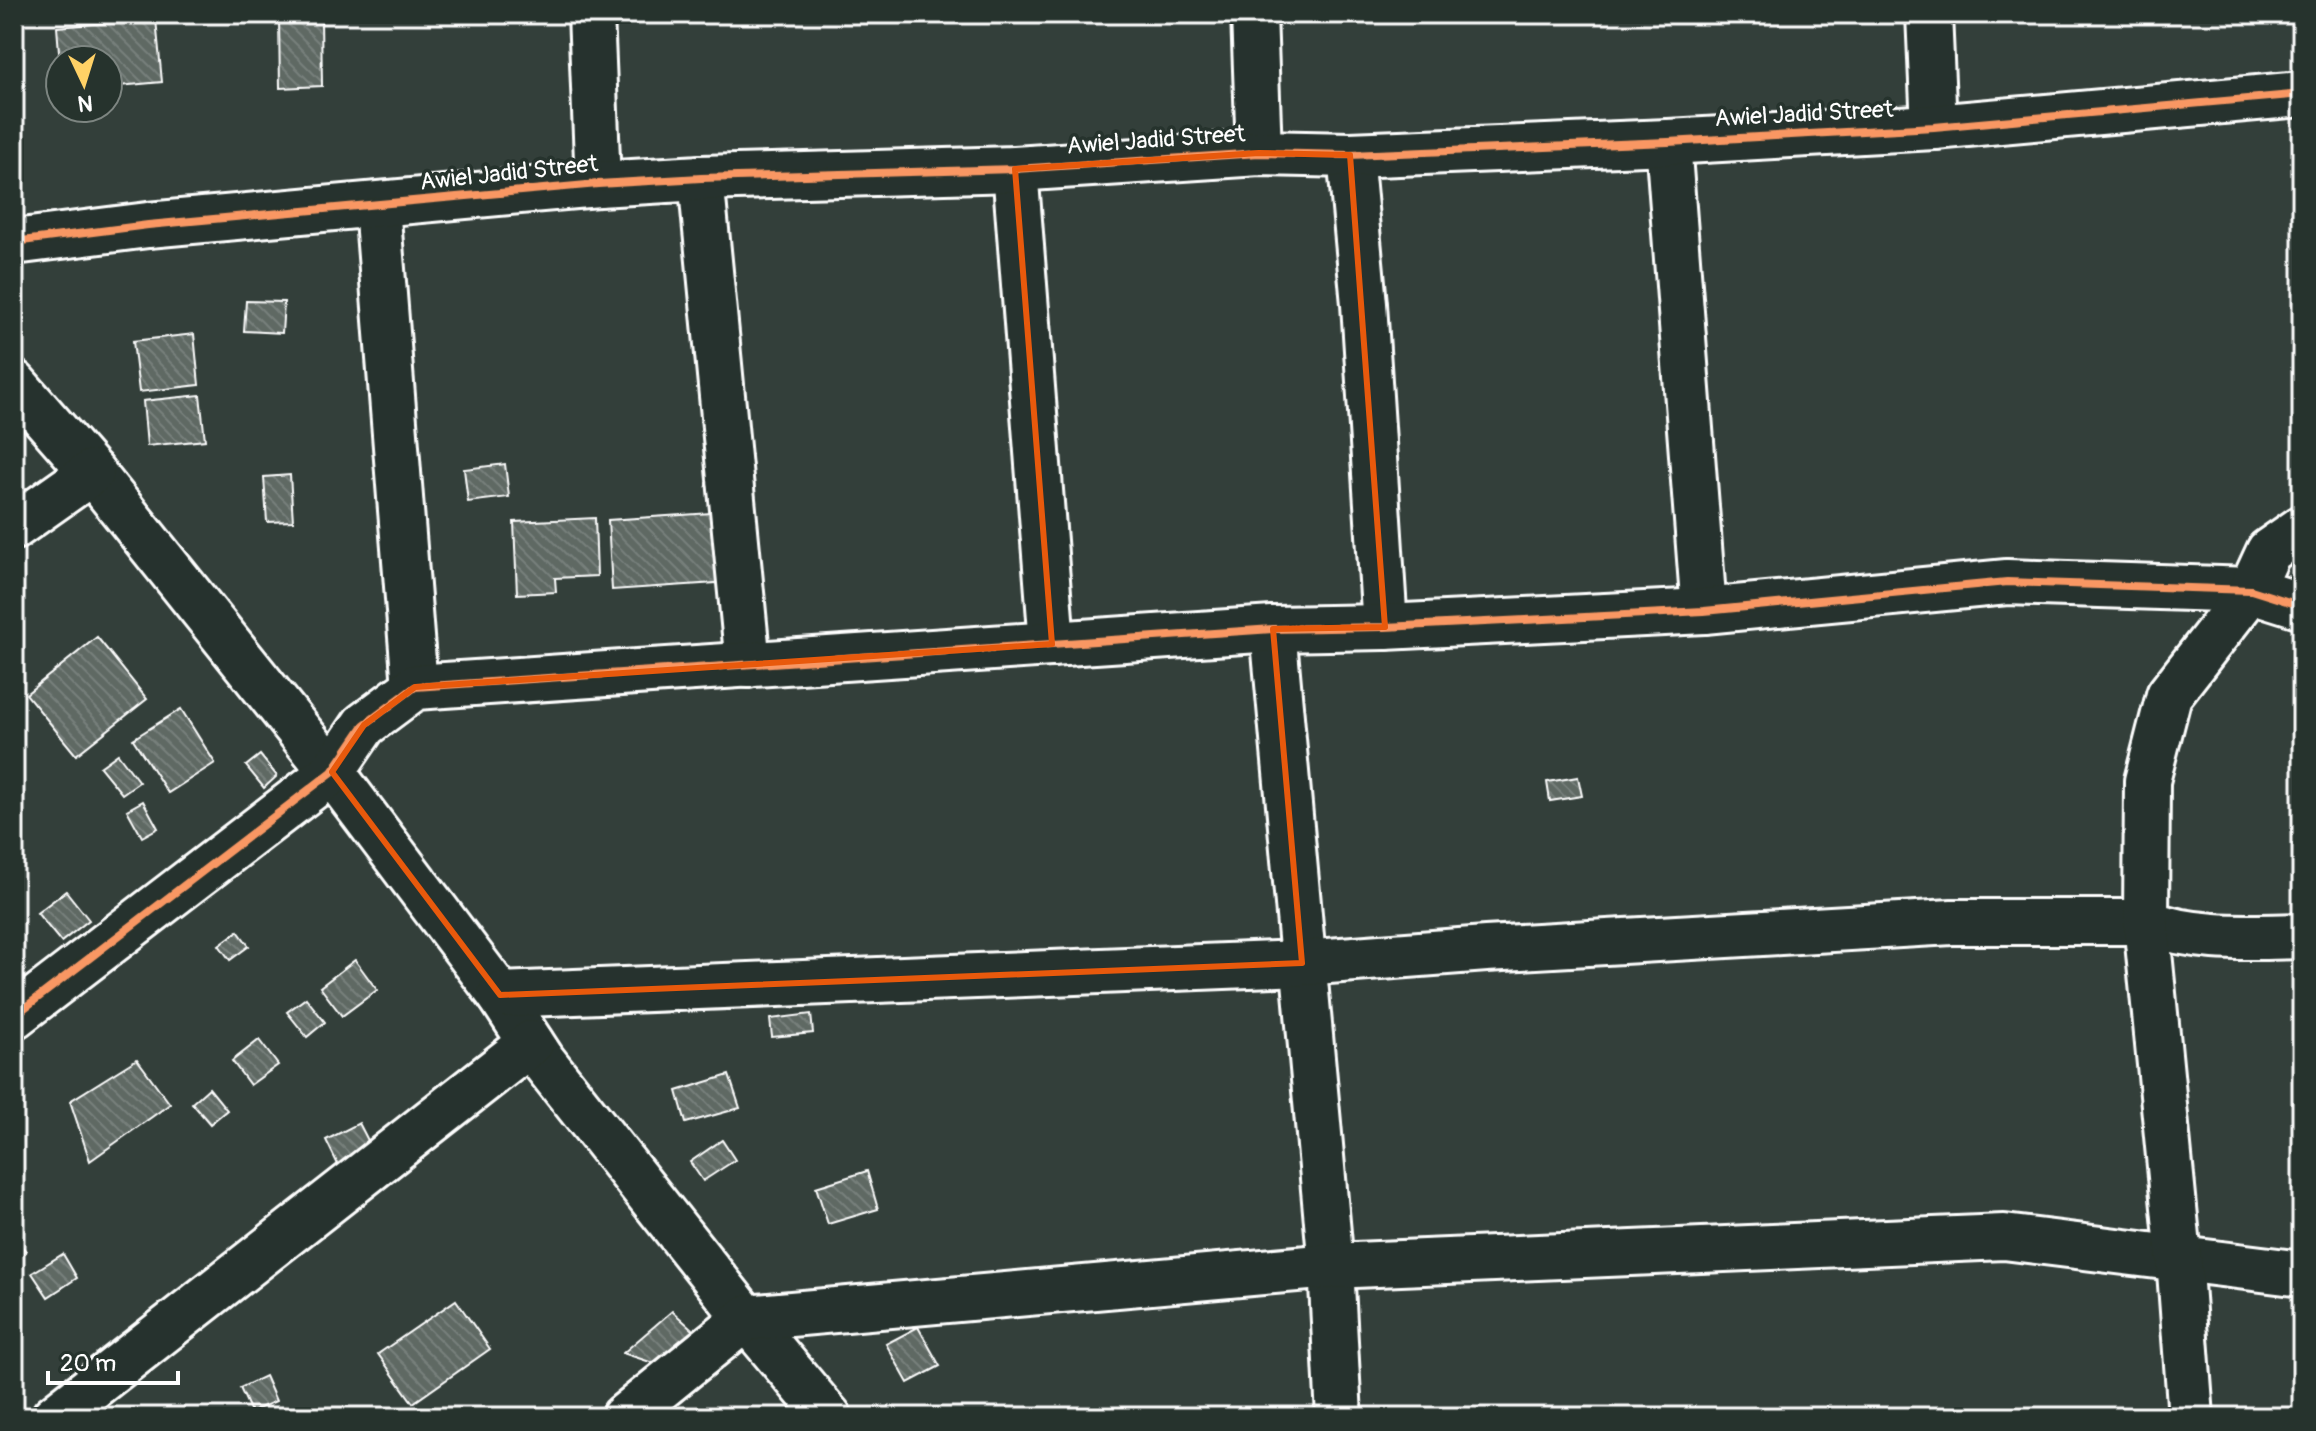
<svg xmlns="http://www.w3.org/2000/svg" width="2316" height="1431" font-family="Pangolin,sans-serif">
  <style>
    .building { fill: url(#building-back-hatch); stroke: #fff; stroke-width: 2 }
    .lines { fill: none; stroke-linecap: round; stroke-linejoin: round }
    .minor-casing { stroke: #fff; stroke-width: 50 }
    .minor { stroke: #26332d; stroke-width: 44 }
    .cycleway-casing { stroke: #26332d; stroke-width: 13 }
    .cycleway { stroke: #f99763; stroke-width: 8 }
    .marked { fill: none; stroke: #e8590c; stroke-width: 6; stroke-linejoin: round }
    .labels { text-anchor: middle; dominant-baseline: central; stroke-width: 7; stroke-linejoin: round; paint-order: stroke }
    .street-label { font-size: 24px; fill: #fff; stroke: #26332d }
  </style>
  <defs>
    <pattern id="building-back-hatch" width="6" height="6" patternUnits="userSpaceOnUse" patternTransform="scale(2)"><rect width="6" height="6" fill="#5f6964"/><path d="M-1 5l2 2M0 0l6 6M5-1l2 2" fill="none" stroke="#77807b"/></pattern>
  </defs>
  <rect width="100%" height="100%" fill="#333f3a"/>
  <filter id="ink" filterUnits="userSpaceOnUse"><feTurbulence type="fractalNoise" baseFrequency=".0125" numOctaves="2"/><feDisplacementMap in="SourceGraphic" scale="16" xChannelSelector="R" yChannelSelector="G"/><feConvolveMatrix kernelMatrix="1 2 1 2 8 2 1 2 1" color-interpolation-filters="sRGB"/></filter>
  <g filter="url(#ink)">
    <g class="building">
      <polygon points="321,18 322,86 280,88 279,19"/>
      <polygon points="156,19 162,82 108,87 108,60 60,60 60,64 57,27"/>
      <polygon points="246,301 284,302 282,333 244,331"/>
      <polygon points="194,334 199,385 139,392 133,341"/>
      <polygon points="200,395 205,440 147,446 143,401"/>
      <polygon points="505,464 509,497 468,502 464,469"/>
      <polygon points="290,475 293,521 267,522 264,477"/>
      <polygon points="726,512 731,582 612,590 608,520"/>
      <polygon points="595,518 597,576 555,578 556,592 517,594 514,522"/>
      <polygon points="97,637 147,699 76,755 26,694"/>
      <polygon points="181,709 215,763 168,793 133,739"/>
      <polygon points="118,754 139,782 122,794 100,767"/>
      <polygon points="260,755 277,776 264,788 246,766"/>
      <polygon points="1578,777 1582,796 1550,801 1547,782"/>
      <polygon points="143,801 158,828 142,837 127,810"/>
      <polygon points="66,891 89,920 61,942 37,913"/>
      <polygon points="238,931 249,946 230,960 219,945"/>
      <polygon points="355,960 377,990 342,1016 320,987"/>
      <polygon points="306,998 325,1022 307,1037 287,1012"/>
      <polygon points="811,1014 813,1033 772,1037 770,1019"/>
      <polygon points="259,1040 278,1065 250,1085 232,1061"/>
      <polygon points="137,1059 170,1104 90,1161 70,1101"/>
      <polygon points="729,1075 740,1108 686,1123 677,1091"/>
      <polygon points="209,1088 227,1110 210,1124 192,1103"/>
      <polygon points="359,1123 376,1156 342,1173 326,1140"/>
      <polygon points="722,1140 735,1160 703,1181 690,1162"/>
      <polygon points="867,1171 878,1209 828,1224 816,1187"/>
      <polygon points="14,1237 26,1251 14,1260"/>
      <polygon points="63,1254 77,1278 48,1297 32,1273"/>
      <polygon points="456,1300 490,1349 413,1403 378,1354"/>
      <polygon points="672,1311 701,1337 665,1367 623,1353"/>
      <polygon points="918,1327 940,1366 908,1383 886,1344"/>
      <polygon points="265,1376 276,1401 251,1412 240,1388"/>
    </g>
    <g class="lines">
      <defs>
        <g id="minor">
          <polyline points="591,14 598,184"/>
          <polyline points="1254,14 1259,153"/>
          <polyline points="1929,14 1934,127"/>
          <polyline points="1668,142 1704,611"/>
          <polyline points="1350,155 1364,304 1385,627"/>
          <polyline points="1015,169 1052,644"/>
          <polyline points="701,178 748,665"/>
          <polyline points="377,206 415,687"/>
          <polyline points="14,242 148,225 598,184 701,178 1015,169 1259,153 1350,155 1668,142 1934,127 2302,94"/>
          <polyline points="14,383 92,472 332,772 500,995 543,1061 746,1318 829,1417"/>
          <polyline points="14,527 92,472"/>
          <polyline points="1273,629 1331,1266 1339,1417"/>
          <path d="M500 995 1302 963 1486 949 1952 922H2146C2196 941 2249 937 2302 936"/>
          <polyline points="14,1016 332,772 364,725 415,687 1273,629 1385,627 1704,611 2007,582 2251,590 2302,606"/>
          <polyline points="54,1417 531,1043"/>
          <polyline points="624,1417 746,1318 1331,1266 2004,1237 2302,1274"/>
          <polyline points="2191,1417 2179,1258 2146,922 2147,781 2169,695 2251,590 2269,551 2302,528"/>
        </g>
      </defs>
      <use href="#minor" class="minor-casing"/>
      <use href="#minor" class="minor"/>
      <defs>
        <g id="cycleway">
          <polyline points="14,242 148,225 598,184 701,178 1015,169 1259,153 1350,155 1668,142 1934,127 2302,94"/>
          <polyline points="14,1016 332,772 364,725 415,687 1273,629 1385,627 1704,611 2007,582 2251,590 2302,606"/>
        </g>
      </defs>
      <use href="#cycleway" class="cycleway-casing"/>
      <use href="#cycleway" class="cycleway"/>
    </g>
  </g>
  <path class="marked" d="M1259 153 1350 155 1385 627 1273 629 1302 963 500 995 332 772 364 725 415 687 1052 644 1015 169Z"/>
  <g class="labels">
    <g class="street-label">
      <text transform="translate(1804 114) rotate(-3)">Awiel Jadid Street</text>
      <text transform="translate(1156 140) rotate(-4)">Awiel Jadid Street</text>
      <text transform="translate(509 173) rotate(-6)">Awiel Jadid Street</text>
    </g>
  </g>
  <rect width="2316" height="1431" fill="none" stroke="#26332d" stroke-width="48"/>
  <rect x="24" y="24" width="2268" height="1383" fill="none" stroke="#fff" stroke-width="3" filter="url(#ink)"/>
  <g transform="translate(84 84) rotate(176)"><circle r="38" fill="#26332d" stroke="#7d8581" stroke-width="2"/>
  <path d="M0-6L14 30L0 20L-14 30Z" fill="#ffd166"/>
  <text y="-12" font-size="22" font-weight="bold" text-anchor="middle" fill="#ffffff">N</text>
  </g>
  <path d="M48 1371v12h130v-12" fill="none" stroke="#ffffff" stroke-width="4"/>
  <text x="60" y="1371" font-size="24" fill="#ffffff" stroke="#26332d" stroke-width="6" paint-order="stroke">20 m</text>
</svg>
